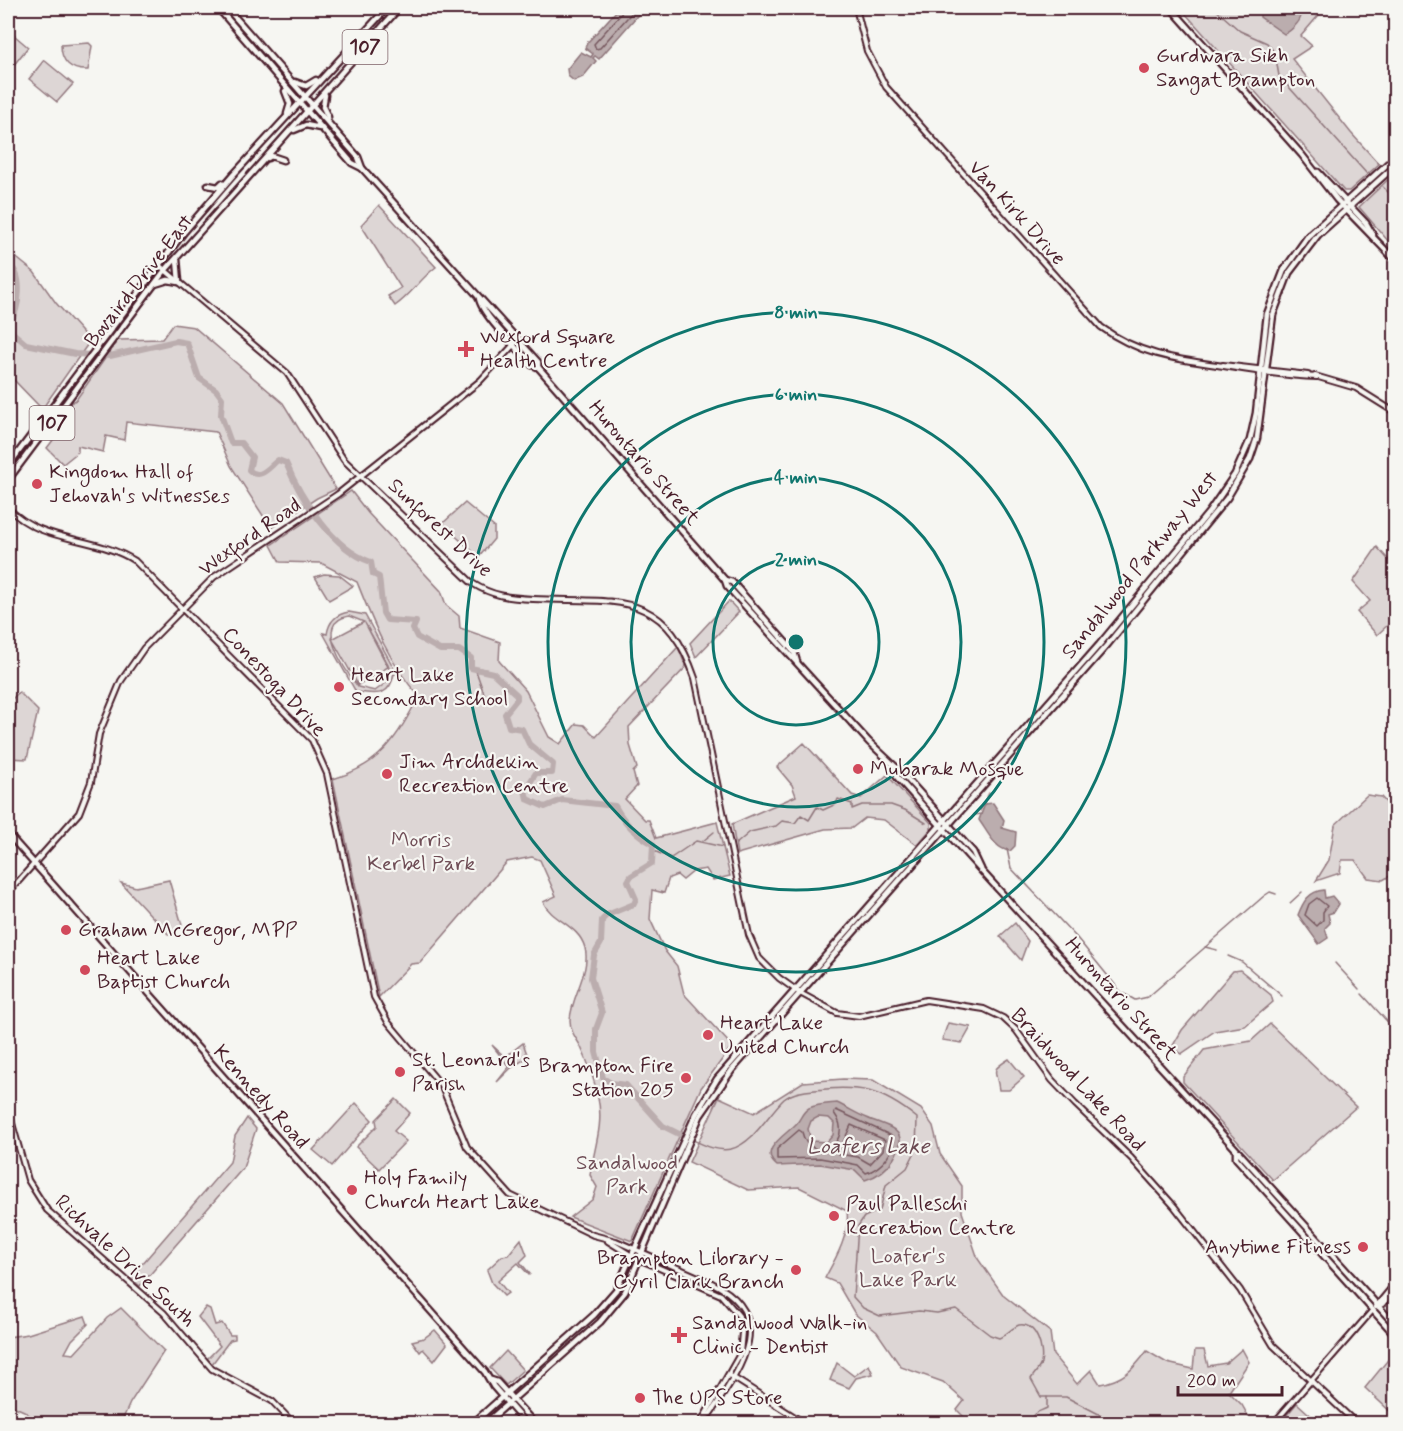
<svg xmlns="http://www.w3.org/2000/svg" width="1403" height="1431" font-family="Mynerve,sans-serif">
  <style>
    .green { fill: #ddd6d5; stroke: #947a80; stroke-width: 1.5; fill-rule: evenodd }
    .water { fill: #bbadae; stroke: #8e747a; stroke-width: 1.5; fill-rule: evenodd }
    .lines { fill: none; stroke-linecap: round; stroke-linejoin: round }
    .shore { stroke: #77585f; stroke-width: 1.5 }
    .stream { stroke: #8e747a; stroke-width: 1.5 }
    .river { stroke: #bbadae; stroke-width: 6 }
    .minor-casing { stroke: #4a1f2b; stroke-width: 8 }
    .major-casing { stroke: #4a1f2b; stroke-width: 9 }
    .minor { stroke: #f6f6f2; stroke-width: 4 }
    .major { stroke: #f6f6f2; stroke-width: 4.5 }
    .ring { fill: none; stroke: #0f766e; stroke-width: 3 }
    .poi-dot { fill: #d1495b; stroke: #f6f6f2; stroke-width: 2 }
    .labels { text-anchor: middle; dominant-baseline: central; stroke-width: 4.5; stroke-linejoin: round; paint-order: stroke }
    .shield { fill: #f6f6f2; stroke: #7e6067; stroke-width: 1.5 }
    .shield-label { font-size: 20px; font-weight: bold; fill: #4a1f2b }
    .poi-label { font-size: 21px; fill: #4a1f2b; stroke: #f6f6f2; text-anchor: start }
    .street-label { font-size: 21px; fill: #4a1f2b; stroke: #f6f6f2 }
    .park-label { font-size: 21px; fill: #6f4d56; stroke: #f6f6f2 }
    .water-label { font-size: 22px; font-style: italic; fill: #6c4a52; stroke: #f6f6f2 }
    .centre { fill: #0f766e; stroke: #f6f6f2; stroke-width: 3 }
    .ring-label { font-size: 18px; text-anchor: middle; font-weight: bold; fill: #0f766e; stroke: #f6f6f2; stroke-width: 4.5; stroke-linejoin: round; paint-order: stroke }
  </style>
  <rect width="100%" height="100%" fill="#f6f6f2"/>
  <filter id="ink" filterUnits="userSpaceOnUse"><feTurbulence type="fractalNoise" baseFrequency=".0167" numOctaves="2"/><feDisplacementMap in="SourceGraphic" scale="12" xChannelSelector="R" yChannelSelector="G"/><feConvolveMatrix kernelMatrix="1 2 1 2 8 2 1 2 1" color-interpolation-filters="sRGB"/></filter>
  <g filter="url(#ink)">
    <g class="green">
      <polygon points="1188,8 1308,8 1318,16 1301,36 1312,46 1292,59 1351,133 1379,164 1349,191 1344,191 1184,12"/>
      <polygon points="8,30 28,47 13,66 8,61"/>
      <path d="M89 43 92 46 88 70C71 71 61 62 61 45Z"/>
      <polygon points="44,60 73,84 57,102 29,79"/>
      <polygon points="1395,173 1395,249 1359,207"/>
      <path d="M379 205 436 267C420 279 411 295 395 306L388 296 401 288 361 225Z"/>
      <polygon points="8,251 34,272 56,303 90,341 42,409 14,380 8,365"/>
      <polygon points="173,324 194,327 283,403 336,489 317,498 271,528 231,466 216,432 126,422 124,440 106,436 103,452 78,446 78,452 63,464 47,448 57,435 54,433 72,402 76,400 118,340 162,339"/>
      <path d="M351 491 368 513 441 591 446 605 459 616 460 628 500 642 499 661 526 691 549 737 560 744 576 724 584 725 596 737 678 647 686 667 629 727 630 745 637 768 633 772 637 786 625 799 645 820H649L656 838 717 822 730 876 713 880 706 869 694 871 683 880 677 875 669 878 664 893 652 890 650 919 665 951 677 966 684 994 732 1046 701 1088 632 1241 570 1217 593 1199 597 1187 590 1175C594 1149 604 1124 598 1098 595 1081 587 1060 580 1045 575 1037 570 1030 570 1020 571 997 591 971 585 948 579 925 552 921 543 902L556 896 540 860 532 857 507 862 420 963 411 964 379 997 333 779C381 765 397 738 419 696 389 664 373 622 357 582L321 563 280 562 271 545Z"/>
      <polygon points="465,503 494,527 494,539 479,557 442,524"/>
      <polygon points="1377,547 1396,568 1395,629 1390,623 1377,635 1357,612 1370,601 1353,582"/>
      <polygon points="324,574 339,575 353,586 329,600 315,577"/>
      <polygon points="729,601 739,612 696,657 690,643"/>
      <path d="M349 612 365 615 397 674H394C389 700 373 693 356 692L323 633 327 634C329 621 336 614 349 612ZM349 616 364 622 332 639 358 685 388 667 365 623 388 664 390 673 387 682 375 691 358 687C345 670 312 622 349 616Z"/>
      <polygon points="19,692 38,711 27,759 8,758 8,695 12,699"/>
      <polygon points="804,743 852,795 861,798 887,775 931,823 931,829 917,845 884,820 865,818 852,828 825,829 737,854 732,824 796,796 792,785 777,767"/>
      <polygon points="1367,795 1381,797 1395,812 1395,873 1383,880 1368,878 1355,860 1342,860 1340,873 1316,881 1329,860 1335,825"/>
      <polygon points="169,880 182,925 169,935 121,883 136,887"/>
      <polygon points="1015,923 1028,941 1021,960 1000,936"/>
      <polygon points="1240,970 1271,995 1273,1002 1245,1026 1215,1031 1181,1054 1172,1047 1182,1030 1233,971"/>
      <polygon points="948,1023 971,1027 962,1043 942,1040"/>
      <polygon points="1270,1024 1356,1107 1273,1180 1183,1082 1183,1077 1204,1050 1251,1041"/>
      <polygon points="523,1043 528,1057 511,1068 497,1082 509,1067 492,1045 505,1057"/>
      <path d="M1009 1059 1024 1077 1009 1090H999C997 1070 988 1072 1009 1059Z"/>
      <path d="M843 1079 873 1080 921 1109 933 1126 940 1154 962 1186V1212L978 1259 1004 1296 1050 1332 1053 1355 1077 1384 1091 1370 1100 1384C1123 1380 1133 1370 1147 1351L1167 1363 1193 1369 1195 1350H1204L1208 1366 1226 1363 1242 1349 1249 1362 1229 1392 1242 1405 1252 1423H970L957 1410 964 1401 943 1382 901 1367 877 1332 855 1314 837 1283 825 1278C836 1258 850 1234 847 1211L799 1187 748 1190 689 1162 719 1097 754 1113 803 1082Z"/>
      <polygon points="396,1099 410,1113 394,1131 406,1141 379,1169 356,1147 377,1126 376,1120"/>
      <polygon points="356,1103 372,1120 332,1166 313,1150"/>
      <polygon points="247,1118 256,1129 243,1168 140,1286 130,1278 230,1162 235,1136"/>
      <polygon points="521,1239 527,1255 520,1262 530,1274 529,1275 518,1263 498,1281 508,1293 504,1296 492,1283 487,1270 502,1256 508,1255"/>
      <polygon points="206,1307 210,1309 215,1325 222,1323 230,1335 235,1335 235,1339 230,1340 212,1364 207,1359 220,1346 198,1317"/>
      <polygon points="121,1308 164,1351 130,1403 121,1423 39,1423 24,1411 8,1404 8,1337 28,1334 85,1316 88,1324 72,1340 65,1353 74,1354 107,1318"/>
      <polygon points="435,1330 447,1344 434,1361 423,1349 420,1352 412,1341 424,1338"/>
      <polygon points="506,1351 523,1370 506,1385 490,1368"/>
      <polygon points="1391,1356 1396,1361 1393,1414 1365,1388"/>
      <polygon points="837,1363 854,1376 869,1365 873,1374 856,1378 849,1388 830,1380"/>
      <polygon points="1297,1403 1319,1423 1280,1423"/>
    </g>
    <g class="water">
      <polygon points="619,8 644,8 599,59 595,56 593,58 596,61 583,77 574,81 568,76 567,69 581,52 591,57 593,54 585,48 587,43"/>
      <path d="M1260 8H1294L1301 16C1300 22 1290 32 1284 34L1260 17Z"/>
      <path d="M993 803 1004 820 1002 828 1016 832 1015 846 1010 851C995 850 987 831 979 820L985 804Z"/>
      <path d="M1324 890 1325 898 1332 896 1339 904 1334 912 1328 914 1330 923 1325 928 1328 938 1319 944 1298 915C1303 902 1309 891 1324 890Z"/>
      <path d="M837 1103C848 1108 857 1114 867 1118 887 1127 912 1128 894 1158 887 1170 878 1176 865 1180L855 1170 820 1164 777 1166C757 1150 786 1135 797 1123 801 1118 803 1111 809 1108 818 1104 828 1104 837 1103ZM818 1117 829 1118 834 1123 833 1135 827 1142 811 1141 808 1129 811 1121Z"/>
    </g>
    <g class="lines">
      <g class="shore">
        <polyline points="623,8 621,14 594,44 596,49 600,48 636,8"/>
        <polygon points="1317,898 1327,906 1323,912 1323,920 1317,926 1305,915 1309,904"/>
        <path d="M836 1110 892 1136C897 1152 880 1169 866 1173L858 1165 848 1163 820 1158 777 1159V1149L799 1130 802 1132C810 1167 857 1143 834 1113Z"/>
        <polygon points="851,1125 885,1140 883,1150 870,1164 858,1157 838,1154"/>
      </g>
      <g class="stream">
        <polyline points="1214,8 1240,31 1267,43 1275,53 1279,76 1367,174"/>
        <polyline points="1383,187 1396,200"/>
        <polyline points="476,671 487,702"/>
        <polyline points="980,811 989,793"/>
        <polyline points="974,815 981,814"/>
        <polyline points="703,841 714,832"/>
        <polyline points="736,844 750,832 776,826 782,821 795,823 801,815 809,820 817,807 823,810 836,804 838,799 852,804 852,809 862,805 891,805 905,810 926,823"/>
        <polyline points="1007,849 1011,868 1077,938 1121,992 1135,1000 1148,997 1264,896 1270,892 1276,894"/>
        <polyline points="654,851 671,858 696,841 723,847"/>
        <polyline points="1290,903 1302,892"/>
        <polyline points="1205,947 1217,950"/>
        <polyline points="1228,956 1242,962 1282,996"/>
        <polyline points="1335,963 1359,989"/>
        <polyline points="1362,994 1396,1031"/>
        <path d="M691 1139C704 1145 717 1152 731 1149 754 1143 768 1114 784 1099 793 1092 804 1091 815 1090 860 1085 881 1089 917 1118L916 1150 907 1168 886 1185 880 1210 864 1217 858 1226 853 1297 863 1308 880 1316 919 1311 937 1313 956 1309 990 1335 999 1338C1006 1335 1013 1327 1019 1325 1037 1322 1044 1351 1041 1363 1040 1368 1034 1374 1031 1379L1041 1397H1066L1118 1424"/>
        <path d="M1031 1424C1030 1412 1040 1412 1047 1408V1397"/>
      </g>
      <path class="river" d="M8 264C25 274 19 309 10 323L13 333 26 344 75 354 110 356 176 341 187 343 199 378 216 390 222 398 221 415 231 443H241L252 457 249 470C260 481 269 467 278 460L286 463C301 499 333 549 371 562L373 574 379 577 383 613 387 620 416 622 413 629 417 637 440 650H459L471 658V668L493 673 517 695V699L505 714 509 727 522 729 529 744 553 764 552 773H536L525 790 527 799 545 807 562 800 615 806C625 824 636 834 653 844L652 863 631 876 628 881 636 899 634 904 607 915 602 920 601 943 594 955 591 978 602 1013 596 1029V1052L603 1078 611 1083 626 1085 663 1126 683 1136"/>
      <defs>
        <g id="minor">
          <path d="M856 8 867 51 886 87 1101 327C1138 354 1174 359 1217 365 1250 370 1283 376 1317 377"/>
          <polyline points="1393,8 1396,10"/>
          <path d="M159 265 287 373 344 460 472 583C492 596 510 598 533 599 614 603 664 587 695 678L749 935 759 958 779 978 800 993 837 1013 859 1016 926 1000 984 1009 1003 1018 1016 1030 1052 1080 1075 1104 1131 1158 1174 1206 1240 1290 1273 1345 1357 1424"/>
          <polyline points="1223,365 1308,375"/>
          <polyline points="1315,376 1356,388 1396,413"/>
          <path d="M8 508C43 544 94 535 135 561L312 740 327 774 374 997 388 1022 441 1085 467 1147 510 1195 593 1235 616 1241 712 1283C780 1316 739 1371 710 1414L704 1417"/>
          <polyline points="8,893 79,813 91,782 99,734 121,681 144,648 214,577 338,494 480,381 518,340"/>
          <polyline points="8,1109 28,1180 47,1210 164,1313 212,1369 272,1401 294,1424"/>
          <polyline points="608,1241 632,1256 721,1295 739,1316 742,1332 740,1354 700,1424"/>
          <polyline points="729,1375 806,1424"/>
          <polyline points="1273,1424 1372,1311"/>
        </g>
        <g id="major">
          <polyline points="218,8 352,163 362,168 538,362 538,367 725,580 727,586 869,742 901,772 973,852 981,869"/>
          <polyline points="227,8 358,157 362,168"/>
          <polyline points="1171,8 1302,155 1337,200 1396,261"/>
          <polyline points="295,82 306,86 316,80"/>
          <polyline points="285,91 290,104 287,114"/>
          <polyline points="325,95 323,107 328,117"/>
          <polyline points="294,130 306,125 320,128"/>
          <polyline points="268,158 271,156 283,160"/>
          <polyline points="1318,172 1366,223 1373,235"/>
          <polyline points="208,185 218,187 222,183"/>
          <polyline points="155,284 168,280 179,282 177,259"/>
          <path d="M479 298C482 316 519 350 532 365L538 367"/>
          <polyline points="8,466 184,232 234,174 387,8"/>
          <polyline points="8,480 162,274 399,8"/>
          <polyline points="725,580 732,582 794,652 797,662"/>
          <path d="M895 769 897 777C1062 962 1231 1141 1396 1326"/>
          <polyline points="8,834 485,1372 493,1386 526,1424"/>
          <polyline points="1236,1151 1236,1158 1396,1336"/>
          <polyline points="1377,1306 1396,1283"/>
          <polyline points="1376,1307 1382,1304 1396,1288"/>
          <polyline points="491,1380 497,1382 535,1424"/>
          <polyline points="472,1424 594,1315 616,1290 696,1114 717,1079 1099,645 1209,512 1235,474 1250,440 1256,413 1267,314 1284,270 1308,236 1396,156"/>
          <polyline points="485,1424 600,1322 625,1292 700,1116 732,1070 1108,644 1227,498 1250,459 1257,438 1273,315 1289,273 1318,235 1396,165"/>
        </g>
      </defs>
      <use href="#minor" class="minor-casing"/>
      <use href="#major" class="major-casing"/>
      <use href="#minor" class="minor"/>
      <use href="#major" class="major"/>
    </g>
  </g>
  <g class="ring">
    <circle cx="796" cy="642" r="83"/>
    <circle cx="796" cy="642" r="165"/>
    <circle cx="796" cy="642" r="248"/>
    <circle cx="796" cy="642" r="330"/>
  </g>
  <g class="poi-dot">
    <circle cx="1144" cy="68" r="6"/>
    <path d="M463 340h6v6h6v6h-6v6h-6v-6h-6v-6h6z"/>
    <circle cx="37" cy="484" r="6"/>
    <circle cx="339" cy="687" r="6"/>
    <circle cx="858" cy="769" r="6"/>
    <circle cx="387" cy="774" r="6"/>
    <circle cx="66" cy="930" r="6"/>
    <circle cx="85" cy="970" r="6"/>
    <circle cx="708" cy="1035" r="6"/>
    <circle cx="400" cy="1072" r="6"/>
    <circle cx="686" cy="1078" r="6"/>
    <circle cx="352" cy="1190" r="6"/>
    <circle cx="834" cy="1216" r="6"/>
    <circle cx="1363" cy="1247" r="6"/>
    <circle cx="796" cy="1270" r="6"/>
    <path d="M676 1326h6v6h6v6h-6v6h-6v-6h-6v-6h6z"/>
    <circle cx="640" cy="1398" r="6"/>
  </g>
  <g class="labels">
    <g class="shield">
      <rect x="342.5" y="30" width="45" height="34" rx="4.5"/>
      <rect x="29.5" y="406" width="45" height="34" rx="4.5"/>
    </g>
    <g class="shield-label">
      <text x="365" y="47">107</text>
      <text x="52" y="423">107</text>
    </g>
    <g class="poi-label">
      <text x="1156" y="56">Gurdwara Sikh<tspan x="1156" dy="24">Sangat Brampton</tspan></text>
      <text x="480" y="337">Wexford Square<tspan x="480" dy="24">Health Centre</tspan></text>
      <text x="49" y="472">Kingdom Hall of<tspan x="49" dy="24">Jehovah's Witnesses</tspan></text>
      <text x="351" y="675">Heart Lake<tspan x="351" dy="24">Secondary School</tspan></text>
      <text x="399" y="762">Jim Archdekin<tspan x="399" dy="24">Recreation Centre</tspan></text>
      <text x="870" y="769">Mubarak Mosque</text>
      <text x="78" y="930">Graham McGregor, MPP</text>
      <text x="97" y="958">Heart Lake<tspan x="97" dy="24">Baptist Church</tspan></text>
      <text x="720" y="1023">Heart Lake<tspan x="720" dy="24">United Church</tspan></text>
      <text x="412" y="1060">St. Leonard's<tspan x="412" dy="24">Parish</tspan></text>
      <text x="674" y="1066" text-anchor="end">Brampton Fire<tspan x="674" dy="24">Station 205</tspan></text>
      <text x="364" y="1178">Holy Family<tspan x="364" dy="24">Church Heart Lake</tspan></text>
      <text x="846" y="1204">Paul Palleschi<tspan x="846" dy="24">Recreation Centre</tspan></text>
      <text x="1351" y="1247" text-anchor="end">Anytime Fitness</text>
      <text x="784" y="1258" text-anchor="end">Brampton Library -<tspan x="784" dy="24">Cyril Clark Branch</tspan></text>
      <text x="692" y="1323">Sandalwood Walk-in<tspan x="692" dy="24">Clinic - Dentist</tspan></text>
      <text x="652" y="1398">The UPS Store</text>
    </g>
    <g class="street-label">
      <text transform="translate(1017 213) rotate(48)">Van Kirk Drive</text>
      <text transform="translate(139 281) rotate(-52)">Bovaird Drive East</text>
      <text transform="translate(644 463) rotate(49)">Hurontario Street</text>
      <text transform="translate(440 528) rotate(43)">Sunforest Drive</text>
      <text transform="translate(250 537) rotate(-35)">Wexford Road</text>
      <text transform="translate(1140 565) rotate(-51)">Sandalwood Parkway West</text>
      <text transform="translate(274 682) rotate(47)">Conestoga Drive</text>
      <text transform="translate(1121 999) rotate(48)">Hurontario Street</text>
      <text transform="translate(1078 1080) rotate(47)">Braidwood Lake Road</text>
      <text transform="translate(261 1097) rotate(48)">Kennedy Road</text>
      <text transform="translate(125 1261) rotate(43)">Richvale Drive South</text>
    </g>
    <g class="park-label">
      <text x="421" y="840">Morris<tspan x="421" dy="24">Kerbel Park</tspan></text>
      <text x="627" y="1163">Sandalwood<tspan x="627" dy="24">Park</tspan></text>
      <text x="908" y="1256">Loafer's<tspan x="908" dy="24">Lake Park</tspan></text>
    </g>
    <g class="water-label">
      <text x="868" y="1147">Loafers Lake</text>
    </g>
  </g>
  <circle cx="796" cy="642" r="9" class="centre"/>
  <g class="ring-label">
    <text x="796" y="318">8 min</text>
    <text x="796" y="400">6 min</text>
    <text x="796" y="483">4 min</text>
    <text x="796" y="565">2 min</text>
  </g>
  <rect width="1403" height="1431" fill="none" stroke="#f6f6f2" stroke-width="30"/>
  <rect x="15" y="15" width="1373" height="1401" fill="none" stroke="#4a1f2b" stroke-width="2" filter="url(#ink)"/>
  <path d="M1178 1386v9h104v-9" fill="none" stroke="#4a1f2b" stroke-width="3"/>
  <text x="1187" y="1386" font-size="18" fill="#4a1f2b" stroke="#f6f6f2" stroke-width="4.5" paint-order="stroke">200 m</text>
</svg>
